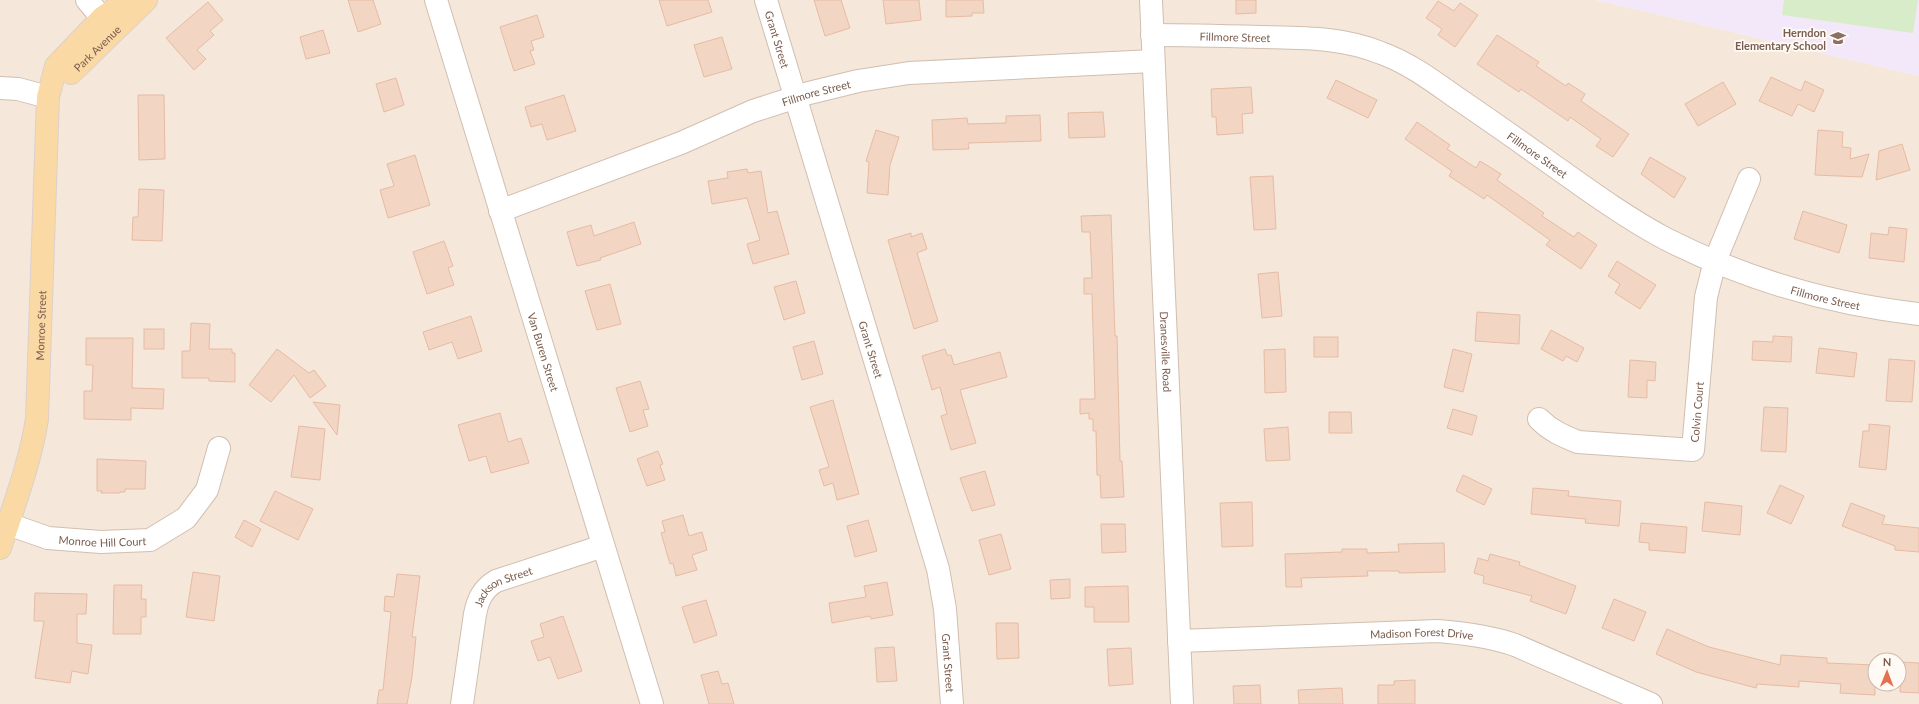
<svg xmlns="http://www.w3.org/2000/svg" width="1919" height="704" font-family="Lato,sans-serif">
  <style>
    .residential { fill: #f5e8da; fill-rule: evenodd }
    .education { fill: #f3e8fa }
    .green { fill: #d8ecc9 }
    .building { fill: #f3d5c3; stroke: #e6bba3 }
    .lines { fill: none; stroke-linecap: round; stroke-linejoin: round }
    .minor-casing { stroke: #d1beb0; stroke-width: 24 }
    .major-casing { stroke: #dad1cd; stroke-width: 24 }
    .minor { stroke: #fff; stroke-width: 22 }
    .major { stroke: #fbd9a5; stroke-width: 22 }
    .labels { text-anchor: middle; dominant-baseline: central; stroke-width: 3.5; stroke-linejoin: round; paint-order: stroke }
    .education-label { font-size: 11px; font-weight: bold; fill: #785e54; stroke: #fffaf3; text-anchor: end }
    .street-label { font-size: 11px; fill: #7a5c4d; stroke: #fffaf3 }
  </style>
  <rect width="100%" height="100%" fill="#fdf6ec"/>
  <path class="residential" d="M0 0H1596L1919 76V704H0ZM1875 660H1899V684H1875Z"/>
  <polygon class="education" points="1596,0 1919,0 1919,76"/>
  <polygon class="green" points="1784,0 1918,0 1913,33 1782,15"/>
  <g class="building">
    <polygon points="348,0 373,0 381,24 358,32"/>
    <polygon points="659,0 708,0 712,12 667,26"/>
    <polygon points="814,0 841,0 850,28 825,36"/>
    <polygon points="883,0 919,0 921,20 886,24"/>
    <polygon points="946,0 983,0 984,13 972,13 972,16 946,17"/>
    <polygon points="1236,0 1256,0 1256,13 1236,14"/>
    <polygon points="1438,1 1454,11 1460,3 1478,15 1455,47 1438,35 1442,29 1426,18"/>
    <polygon points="208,2 223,20 210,31 214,35 197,50 206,59 194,70 166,38"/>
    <polygon points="537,15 544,37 531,41 534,50 530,51 535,64 514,71 500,27"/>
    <polygon points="323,30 330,53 306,59 300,37"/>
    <polygon points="1497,35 1539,62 1536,66 1566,86 1568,83 1585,94 1581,101 1629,134 1613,157 1596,146 1601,139 1570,117 1568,121 1521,89 1519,92 1477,64"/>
    <polygon points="722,37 732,69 704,77 694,45"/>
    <polygon points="1771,77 1801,91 1805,81 1824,90 1814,112 1798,104 1792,116 1759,101"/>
    <polygon points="396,78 404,105 384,112 376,84"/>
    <polygon points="1336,80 1377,100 1368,118 1327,98"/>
    <polygon points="1723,82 1736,104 1698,126 1685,104"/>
    <polygon points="1251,87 1253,113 1242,114 1243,133 1217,135 1216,117 1212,117 1211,89"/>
    <polygon points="138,95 164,95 165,159 139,160"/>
    <polygon points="564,95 576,131 547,140 542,124 531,127 525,107"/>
    <polygon points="1103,112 1105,137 1069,138 1068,113"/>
    <polygon points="1040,115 1041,141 968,143 969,149 933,150 932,120 967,118 968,124 1006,123 1006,116"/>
    <polygon points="1417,122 1450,145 1447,149 1476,168 1480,161 1501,174 1497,180 1544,213 1542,216 1574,237 1578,232 1597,245 1581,269 1546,245 1550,240 1487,195 1484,199 1449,176 1452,171 1405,139"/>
    <polygon points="876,130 899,137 890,165 888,195 867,193 869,162 866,161"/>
    <polygon points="1818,130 1843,132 1842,147 1851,148 1850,159 1869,154 1862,177 1815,175"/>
    <polygon points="1902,144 1910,170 1876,180 1879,151"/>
    <polygon points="415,155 430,205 388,218 380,190 394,186 387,164"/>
    <polygon points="1650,157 1686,178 1674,198 1641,174"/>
    <polygon points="747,169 748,173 761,171 768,213 777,211 789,254 753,264 747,244 760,240 747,198 712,204 708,181 728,178 727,172"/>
    <polygon points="1273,176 1276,229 1254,230 1250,177"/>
    <polygon points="139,189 164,190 162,241 132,240 133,217 138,217"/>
    <polygon points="1803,211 1847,225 1839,253 1794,239"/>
    <polygon points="1111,215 1115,336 1117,336 1120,461 1122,461 1124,497 1101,498 1100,475 1097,475 1096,431 1093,431 1093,419 1089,419 1089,413 1080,414 1080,399 1095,399 1092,294 1084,294 1084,278 1092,278 1090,232 1082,232 1081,216"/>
    <polygon points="634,222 641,244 600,258 601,260 577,266 567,232 591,225 594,236"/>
    <polygon points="1889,227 1907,229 1904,262 1869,258 1871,233 1888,235"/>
    <polygon points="911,233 911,237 922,233 927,249 917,253 938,321 914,329 888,240"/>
    <polygon points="444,241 453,266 448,268 454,285 427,294 413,252"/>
    <polygon points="1617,261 1656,285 1640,309 1615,293 1620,284 1608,276"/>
    <polygon points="1278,272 1282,316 1262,318 1258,274"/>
    <polygon points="796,281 805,313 784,320 774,287"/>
    <polygon points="610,284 621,324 597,330 585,291"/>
    <polygon points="1477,312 1520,315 1519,344 1475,341"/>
    <polygon points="471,316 482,351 458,359 452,342 429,350 423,332"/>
    <polygon points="191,323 210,324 209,349 232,349 232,353 235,353 235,382 209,381 209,378 182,378 182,351 190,351"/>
    <rect x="144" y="329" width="20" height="20"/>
    <polygon points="1551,330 1584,348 1577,362 1566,356 1563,361 1541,349"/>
    <polygon points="1773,336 1792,337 1791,362 1752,360 1753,341 1773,342"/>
    <rect x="1314" y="337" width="24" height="20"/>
    <polygon points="86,338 133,338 132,388 164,389 163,409 131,408 131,420 84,419 84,391 92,391 93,365 86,365"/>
    <polygon points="814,341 823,374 802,380 793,347"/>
    <polygon points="1819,348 1857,353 1854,377 1816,373"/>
    <polygon points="277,349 309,373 314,370 326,386 310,398 294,375 271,402 249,385"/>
    <polygon points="945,349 947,355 951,355 954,365 1000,352 1007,377 960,390 976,443 951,450 941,416 947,414 940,387 932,390 922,356"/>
    <polygon points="1285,349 1286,392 1265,393 1264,350"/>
    <polygon points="1453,349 1472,354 1463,392 1444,387"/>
    <polygon points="1889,359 1915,361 1912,402 1886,401"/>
    <polygon points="1630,360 1656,362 1655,381 1647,380 1647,398 1628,397"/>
    <polygon points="640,381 649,409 643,410 648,426 630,432 616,388"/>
    <polygon points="833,400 859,494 837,500 833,483 824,486 819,470 829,467 810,407"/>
    <polygon points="313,402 340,405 337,435"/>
    <polygon points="1764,407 1788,408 1786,452 1761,451"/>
    <polygon points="1453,409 1477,416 1472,435 1447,428"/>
    <polygon points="1329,412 1351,412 1352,433 1329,433"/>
    <polygon points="500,413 508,442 521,438 529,463 491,473 486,456 469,461 458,425"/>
    <polygon points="1869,424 1890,426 1886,470 1859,467 1863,431 1869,431"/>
    <polygon points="299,426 325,429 320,480 291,477"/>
    <polygon points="1288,427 1290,460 1266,461 1264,429"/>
    <polygon points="658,451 663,464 660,465 665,480 647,486 637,459"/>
    <polygon points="97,459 146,461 145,489 125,489 125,492 120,492 120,493 101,493 102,491 97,491"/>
    <polygon points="985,471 995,505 972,511 960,478"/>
    <polygon points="1463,475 1492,489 1484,505 1456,491"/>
    <polygon points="1780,485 1804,496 1791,524 1767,513"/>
    <polygon points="1533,488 1569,491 1568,496 1621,501 1619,526 1585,523 1586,519 1531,514"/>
    <polygon points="275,491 313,509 298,540 260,521"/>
    <polygon points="1252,502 1253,546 1222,547 1220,503"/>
    <polygon points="1705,502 1742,506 1740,535 1702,531"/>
    <polygon points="1851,503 1885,516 1882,524 1919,528 1919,552 1895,550 1895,546 1842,526"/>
    <polygon points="683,515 689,536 702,532 707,550 692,555 697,570 676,576 673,563 670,564 661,533 665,532 662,521"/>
    <polygon points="244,520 261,529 252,547 235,537"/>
    <polygon points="868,520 877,551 855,557 847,526"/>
    <polygon points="1641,523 1687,527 1685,553 1649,550 1649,543 1639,542"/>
    <polygon points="1101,524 1125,524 1126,552 1102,553"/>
    <polygon points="1001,534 1011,569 989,575 979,540"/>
    <polygon points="1444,543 1445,572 1399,573 1399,571 1367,571 1368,576 1301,578 1302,587 1286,587 1285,554 1342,552 1342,549 1367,549 1367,553 1399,552 1398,544"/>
    <polygon points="1490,554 1520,562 1519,565 1576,586 1566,614 1530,601 1532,596 1483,583 1484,576 1474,573 1478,558 1488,561"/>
    <polygon points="193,572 220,576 214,621 186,617"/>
    <polygon points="397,574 420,576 412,637 416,637 412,677 407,704 377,704 379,690 383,690 391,612 384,611 385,596 394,597"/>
    <polygon points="1070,579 1070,598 1051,599 1050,580"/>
    <polygon points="887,582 893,615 871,619 870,616 832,623 829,603 866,597 864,586"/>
    <polygon points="114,585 142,585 141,599 146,599 146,617 141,617 141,634 113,634"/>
    <polygon points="1128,586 1129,622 1094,622 1094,607 1085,607 1085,587"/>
    <polygon points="35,593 87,594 86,614 77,614 77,643 92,645 88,674 72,671 70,683 35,678 44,621 34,621"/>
    <polygon points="1614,599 1646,612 1634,641 1602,628"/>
    <polygon points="706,600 717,635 694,643 682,607"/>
    <polygon points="563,616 582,671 558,679 550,657 538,661 531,641 544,637 540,624"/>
    <polygon points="996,623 1018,623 1019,658 997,659"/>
    <polygon points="1667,629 1709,647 1780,665 1781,655 1827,658 1827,663 1875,665 1875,695 1840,693 1841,684 1799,681 1799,687 1757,684 1756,688 1696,672 1656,654"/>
    <polygon points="894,647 897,681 877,682 875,648"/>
    <polygon points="1131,648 1133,684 1109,686 1107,649"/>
    <polygon points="1902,662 1919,663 1919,693 1900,692"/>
    <polygon points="718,671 722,684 728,683 734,704 709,704 701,675"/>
    <polygon points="1415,680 1415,704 1378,704 1378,685 1394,685 1394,681"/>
    <polygon points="1260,685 1261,704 1234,704 1233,686"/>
    <polygon points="1342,688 1343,704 1299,704 1298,690"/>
  </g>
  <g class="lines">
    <defs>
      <g id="minor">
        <polyline points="87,0 113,31"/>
        <path id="s1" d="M436 0 652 704"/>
        <path id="s2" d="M766 0 938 569 945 609 952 704"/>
        <path id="s3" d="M1151 0 1182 704"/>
        <path id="s4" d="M1152 35C1188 35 1225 36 1261 37 1302 38 1342 37 1381 53 1409 63 1433 81 1457 98 1482 115 1508 133 1533 151 1576 181 1619 214 1666 239 1747 280 1829 304 1919 314"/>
        <polyline points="0,88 18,89 48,97"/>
        <path id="s5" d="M500 211 681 143 753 111 809 93 858 81 909 73 1153 61"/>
        <path id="s6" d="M1539 419C1551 431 1563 436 1578 442L1693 450 1706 297 1715 261 1749 179"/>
        <path id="s7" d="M8 524 48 538 101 542 150 540 186 518 207 490 219 448"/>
        <path id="s8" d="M1179 641 1437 631C1464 633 1489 636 1515 645L1651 704"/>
        <path id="s9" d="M462 704 475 614C478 599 483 589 496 581L603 546"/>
      </g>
      <g id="major">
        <path id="s10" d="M71 73 146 0"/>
        <path id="s11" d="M0 548C14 505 30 463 37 419L48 97 56 66 102 18 127 0"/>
      </g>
    </defs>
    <use href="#minor" class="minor-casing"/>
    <use href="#major" class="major-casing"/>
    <use href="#minor" class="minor"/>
    <use href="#major" class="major"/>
  </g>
  <defs>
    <symbol id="school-bare" viewBox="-9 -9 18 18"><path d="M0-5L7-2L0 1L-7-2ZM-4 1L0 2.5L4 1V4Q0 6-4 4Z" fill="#8d6e63" stroke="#fffaf3" stroke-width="2.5" paint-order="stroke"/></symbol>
  </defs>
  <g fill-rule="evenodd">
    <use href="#school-bare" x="1827" y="27" width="22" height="22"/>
  </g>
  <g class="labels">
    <g class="education-label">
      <text x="1826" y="32">Herndon<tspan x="1826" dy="13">Elementary School</tspan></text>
    </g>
    <g class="street-label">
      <text stroke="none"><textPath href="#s4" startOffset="83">Fillmore Street</textPath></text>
      <text stroke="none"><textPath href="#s2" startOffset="41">Grant Street</textPath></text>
      <text stroke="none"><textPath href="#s10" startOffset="36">Park Avenue</textPath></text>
      <text stroke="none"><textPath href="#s5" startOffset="338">Fillmore Street</textPath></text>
      <text stroke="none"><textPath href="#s4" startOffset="418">Fillmore Street</textPath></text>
      <text stroke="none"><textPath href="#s4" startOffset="742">Fillmore Street</textPath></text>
      <text stroke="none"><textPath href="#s11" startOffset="228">Monroe Street</textPath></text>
      <text stroke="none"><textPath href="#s2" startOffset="365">Grant Street</textPath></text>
      <text stroke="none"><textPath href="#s1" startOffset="368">Van Buren Street</textPath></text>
      <text stroke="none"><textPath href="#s3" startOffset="352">Dranesville Road</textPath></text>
      <text stroke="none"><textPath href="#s6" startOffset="199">Colvin Court</textPath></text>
      <text stroke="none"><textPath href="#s7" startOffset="97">Monroe Hill Court</textPath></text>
      <text stroke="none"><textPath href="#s9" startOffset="134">Jackson Street</textPath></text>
      <text stroke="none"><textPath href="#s8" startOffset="243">Madison Forest Drive</textPath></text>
      <text stroke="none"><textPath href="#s2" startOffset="689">Grant Street</textPath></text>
    </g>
  </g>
  <g transform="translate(1887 672) rotate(1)"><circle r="19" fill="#fffaf3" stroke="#cabbb1"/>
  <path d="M0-3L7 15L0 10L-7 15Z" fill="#e76f51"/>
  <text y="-6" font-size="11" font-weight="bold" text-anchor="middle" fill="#7a5c4d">N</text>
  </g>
</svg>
